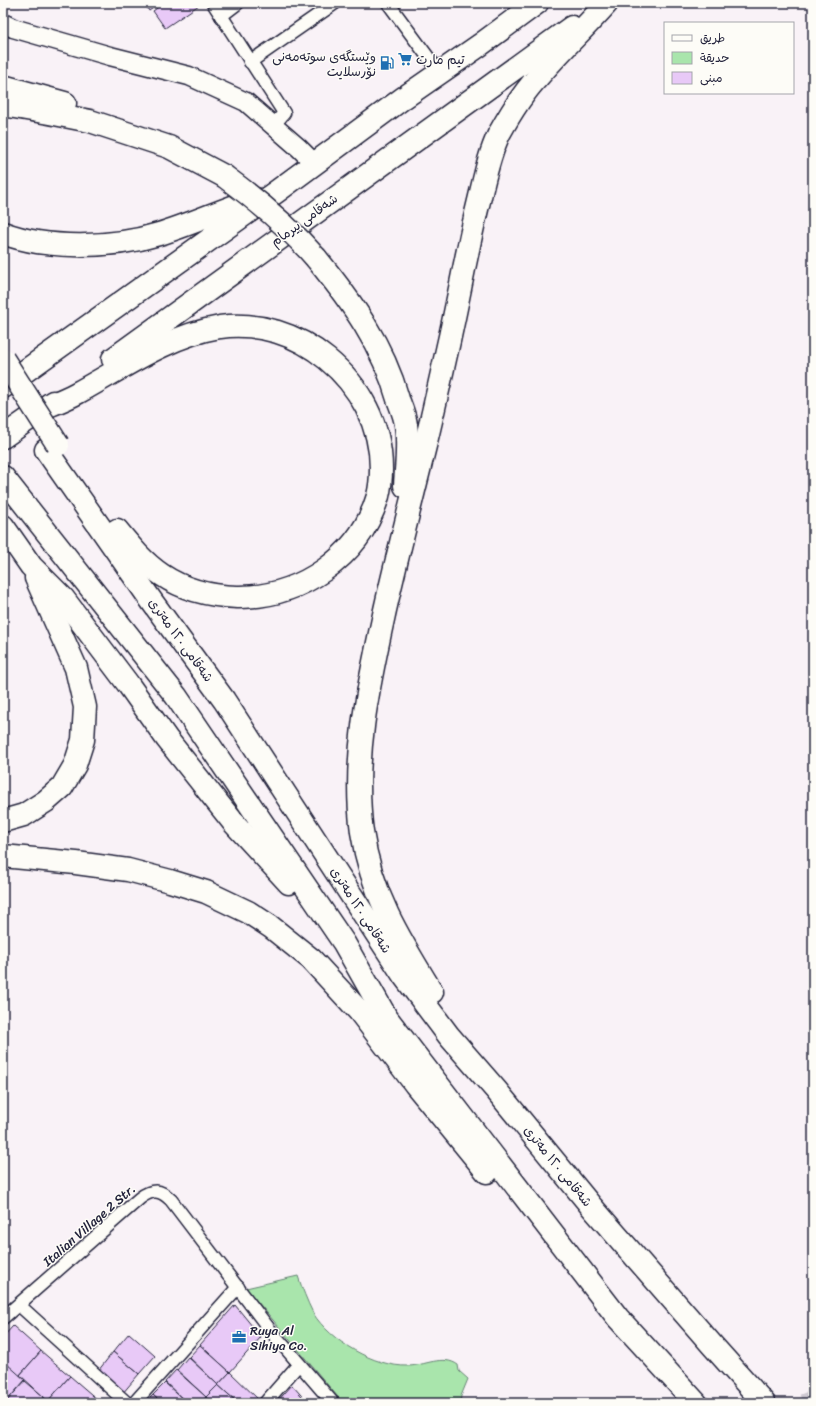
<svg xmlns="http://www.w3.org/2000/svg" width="816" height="1406" font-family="Sriracha,'Playpen Sans Arabic',sans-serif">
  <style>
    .green { fill: #a9e5ac; stroke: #668474 }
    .building { fill: #e8c9f7; stroke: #22223b }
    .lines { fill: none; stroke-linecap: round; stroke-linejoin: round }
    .secondary-tunnel { stroke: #cec8d1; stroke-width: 18; stroke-dasharray: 18 9; stroke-linecap: butt }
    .street-casing { stroke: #22223b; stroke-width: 15 }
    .secondary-casing { stroke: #22223b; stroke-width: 21 }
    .highway-casing { stroke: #22223b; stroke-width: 25 }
    .street { stroke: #fdfcf7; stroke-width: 12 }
    .secondary { stroke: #fdfcf7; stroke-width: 18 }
    .highway { stroke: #fdfcf7; stroke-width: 22 }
    .highway-bridge-casing { stroke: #22223b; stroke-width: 25; stroke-linecap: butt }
    .highway-bridge { stroke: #fdfcf7; stroke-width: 22 }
    .labels { text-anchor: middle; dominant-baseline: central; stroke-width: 3; stroke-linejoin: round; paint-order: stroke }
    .poi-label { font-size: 13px; fill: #22223b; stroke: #fdfcf7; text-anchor: start }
    .street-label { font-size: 13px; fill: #22223b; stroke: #fdfcf7 }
  </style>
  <rect width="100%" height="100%" fill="#f9f2f7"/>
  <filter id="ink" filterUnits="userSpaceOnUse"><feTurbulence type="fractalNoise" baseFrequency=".025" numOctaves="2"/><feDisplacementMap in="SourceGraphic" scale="8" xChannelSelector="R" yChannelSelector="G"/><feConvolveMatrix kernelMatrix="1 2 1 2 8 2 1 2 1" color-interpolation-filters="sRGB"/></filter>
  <g filter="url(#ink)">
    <path class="green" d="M298 1276C302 1288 307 1301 313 1313 330 1341 375 1367 408 1366 424 1366 443 1354 458 1365L459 1371 468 1379 461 1396 460 1403H343L246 1288Z"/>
    <g class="building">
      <polygon points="144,3 160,3 149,11"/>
      <polygon points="164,3 197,3 199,5 165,28 153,11"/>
      <polygon points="235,1305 261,1337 230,1372 200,1345"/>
      <polygon points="13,1326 41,1351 19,1376 3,1361 3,1337"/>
      <polygon points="129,1333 155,1356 139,1374 113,1352"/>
      <polygon points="200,1345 230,1372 218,1385 189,1357"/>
      <polygon points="41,1351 70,1376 48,1401 20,1375"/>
      <polygon points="113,1352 139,1374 122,1394 98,1371"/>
      <polygon points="188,1357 218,1385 206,1397 177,1370"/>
      <polygon points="6,1363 25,1380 5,1403 3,1403 3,1367"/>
      <polygon points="176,1370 206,1397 200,1403 187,1403 165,1382"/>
      <polygon points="230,1372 259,1400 256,1403 238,1403 218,1385"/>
      <polygon points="70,1376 99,1401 97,1403 51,1403 48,1401"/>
      <polygon points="25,1381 44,1397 40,1403 5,1403"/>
      <polygon points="165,1383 187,1403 162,1403 153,1395"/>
      <polygon points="218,1385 238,1403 212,1403 206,1397"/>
      <polygon points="292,1385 308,1403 276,1403"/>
      <polygon points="153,1395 161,1403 145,1403"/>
    </g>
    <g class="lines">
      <polyline class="secondary-tunnel" points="803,1403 813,1399"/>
      <defs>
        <g id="street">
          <polyline points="213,3 284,113 273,126"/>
          <polyline points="388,3 439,72"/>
          <polyline points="221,16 238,3"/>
          <polyline points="250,62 335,3"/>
          <polyline points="19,1305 127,1403"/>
          <path d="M3 1318 140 1198C152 1189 160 1189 171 1200L270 1330 333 1403"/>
          <polyline points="134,1403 238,1287"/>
          <polyline points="265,1403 299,1364"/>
        </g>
        <polyline id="secondary" points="3,23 13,28 110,56 189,76 246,102 299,148 315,164"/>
        <g id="highway">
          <polyline points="3,86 65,103"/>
          <polyline points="3,105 49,113 90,121 169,147 224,176"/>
          <path d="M3 233C48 250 113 248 159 234 192 224 223 209 256 199"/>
          <path d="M316 258C351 301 383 345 398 399 401 407 405 416 406 425 409 445 406 466 405 486"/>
          <polyline points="113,359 572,27"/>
          <polyline points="3,387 276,192 402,99 480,45 537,3"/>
          <path d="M48 406C58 402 68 398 77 393 123 368 167 336 220 327 259 322 297 334 327 359 360 386 381 425 381 469 381 478 380 488 378 496 360 558 299 598 237 597 211 596 184 590 162 575 144 563 130 546 117 530"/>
          <polyline points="3,437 53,402"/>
          <polyline points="46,450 153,603 224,700 404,976 449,1036 496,1090 591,1206 713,1346 764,1403"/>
          <polyline points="3,477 176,696 344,943 386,1017 618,1318 696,1403"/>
          <polyline points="3,526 31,566 63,598 128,684 167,739 233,822 289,883"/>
          <polyline points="3,821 24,815 46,801 62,787 75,765 83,740 85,707 76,668 36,578"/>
          <polyline points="3,856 76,863 128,870 170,881 206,892 248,912 271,927 311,959 359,1011 415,1084 487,1172"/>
          <path d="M432 992C400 940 371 894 362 832 352 757 369 683 385 610 397 557 411 503 424 450 433 414 441 377 449 341 459 296 467 250 478 205 484 181 488 157 499 134 510 114 522 94 538 77 560 51 585 28 607 3"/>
        </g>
      </defs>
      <use href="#street" class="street-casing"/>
      <use href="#secondary" class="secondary-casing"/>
      <use href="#highway" class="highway-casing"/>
      <use href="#street" class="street"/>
      <use href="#secondary" class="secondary"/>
      <use href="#highway" class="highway"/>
      <defs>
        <g id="highway-bridge">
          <path d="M224 176C257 200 289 227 316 258"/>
          <polyline points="3,359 58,445"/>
        </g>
      </defs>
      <use href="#highway-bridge" class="highway-bridge-casing"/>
      <use href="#highway-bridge" class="highway-bridge"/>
    </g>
  </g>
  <defs>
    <symbol id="supermarket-bare" viewBox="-9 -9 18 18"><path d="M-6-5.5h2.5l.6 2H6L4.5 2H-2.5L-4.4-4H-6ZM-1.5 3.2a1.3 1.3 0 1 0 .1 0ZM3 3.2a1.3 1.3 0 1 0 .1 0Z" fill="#1f6fb2" stroke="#fdfcf7" stroke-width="2.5" paint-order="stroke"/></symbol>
    <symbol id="fuel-bare" viewBox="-9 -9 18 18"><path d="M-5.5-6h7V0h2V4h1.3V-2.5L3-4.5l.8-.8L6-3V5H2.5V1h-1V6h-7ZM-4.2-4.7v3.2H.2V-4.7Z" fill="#1f6fb2" stroke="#fdfcf7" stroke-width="2.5" paint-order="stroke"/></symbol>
    <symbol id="office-bare" viewBox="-9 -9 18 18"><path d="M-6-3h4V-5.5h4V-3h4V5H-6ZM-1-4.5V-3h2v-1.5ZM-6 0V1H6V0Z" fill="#1f6fb2" stroke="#fdfcf7" stroke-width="2.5" paint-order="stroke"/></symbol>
  </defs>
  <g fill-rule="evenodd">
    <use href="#supermarket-bare" x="395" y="49" width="20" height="20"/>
    <use href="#fuel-bare" x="377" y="53" width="20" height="20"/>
    <use href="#office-bare" x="229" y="1327" width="20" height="20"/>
  </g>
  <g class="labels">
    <g class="poi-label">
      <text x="376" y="56" text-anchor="end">وێستگەی سوتەمەنی<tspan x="376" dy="15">نۆرسلایت</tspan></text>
      <text x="416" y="59">تيم مارت</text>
      <text x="250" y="1330">Ruya Al<tspan x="250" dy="15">Sihiya Co.</tspan></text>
    </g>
    <g class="street-label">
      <text transform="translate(304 220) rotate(-36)">شەقامی پیرمام</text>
      <text transform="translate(181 640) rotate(54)">شەقامی ١٢٠ مەتری</text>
      <text transform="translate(361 910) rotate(57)">شەقامی ١٢٠ مەتری</text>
      <text transform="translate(558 1166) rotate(51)">شەقامی ١٢٠ مەتری</text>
      <text transform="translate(89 1225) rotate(-41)">Italian Village 2 Str.</text>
    </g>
  </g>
  <rect width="816" height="1406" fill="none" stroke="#fdfcf7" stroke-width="16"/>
  <rect x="8" y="8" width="800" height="1390" fill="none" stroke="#22223b" stroke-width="1.5" filter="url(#ink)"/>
  <rect x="664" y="22" width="130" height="72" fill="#fdfcf7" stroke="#a5a5ac"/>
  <rect x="672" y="35" width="20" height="6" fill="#fdfcf7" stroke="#a5a5ac"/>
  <text x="700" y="42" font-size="12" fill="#22223b">طريق</text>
  <rect x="672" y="52" width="20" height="12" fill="#a9e5ac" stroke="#a5a5ac"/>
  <text x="700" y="62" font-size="12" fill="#22223b">حديقة</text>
  <rect x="672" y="72" width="20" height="12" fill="#e8c9f7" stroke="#a5a5ac"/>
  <text x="700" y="82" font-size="12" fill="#22223b">مبنى</text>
</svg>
